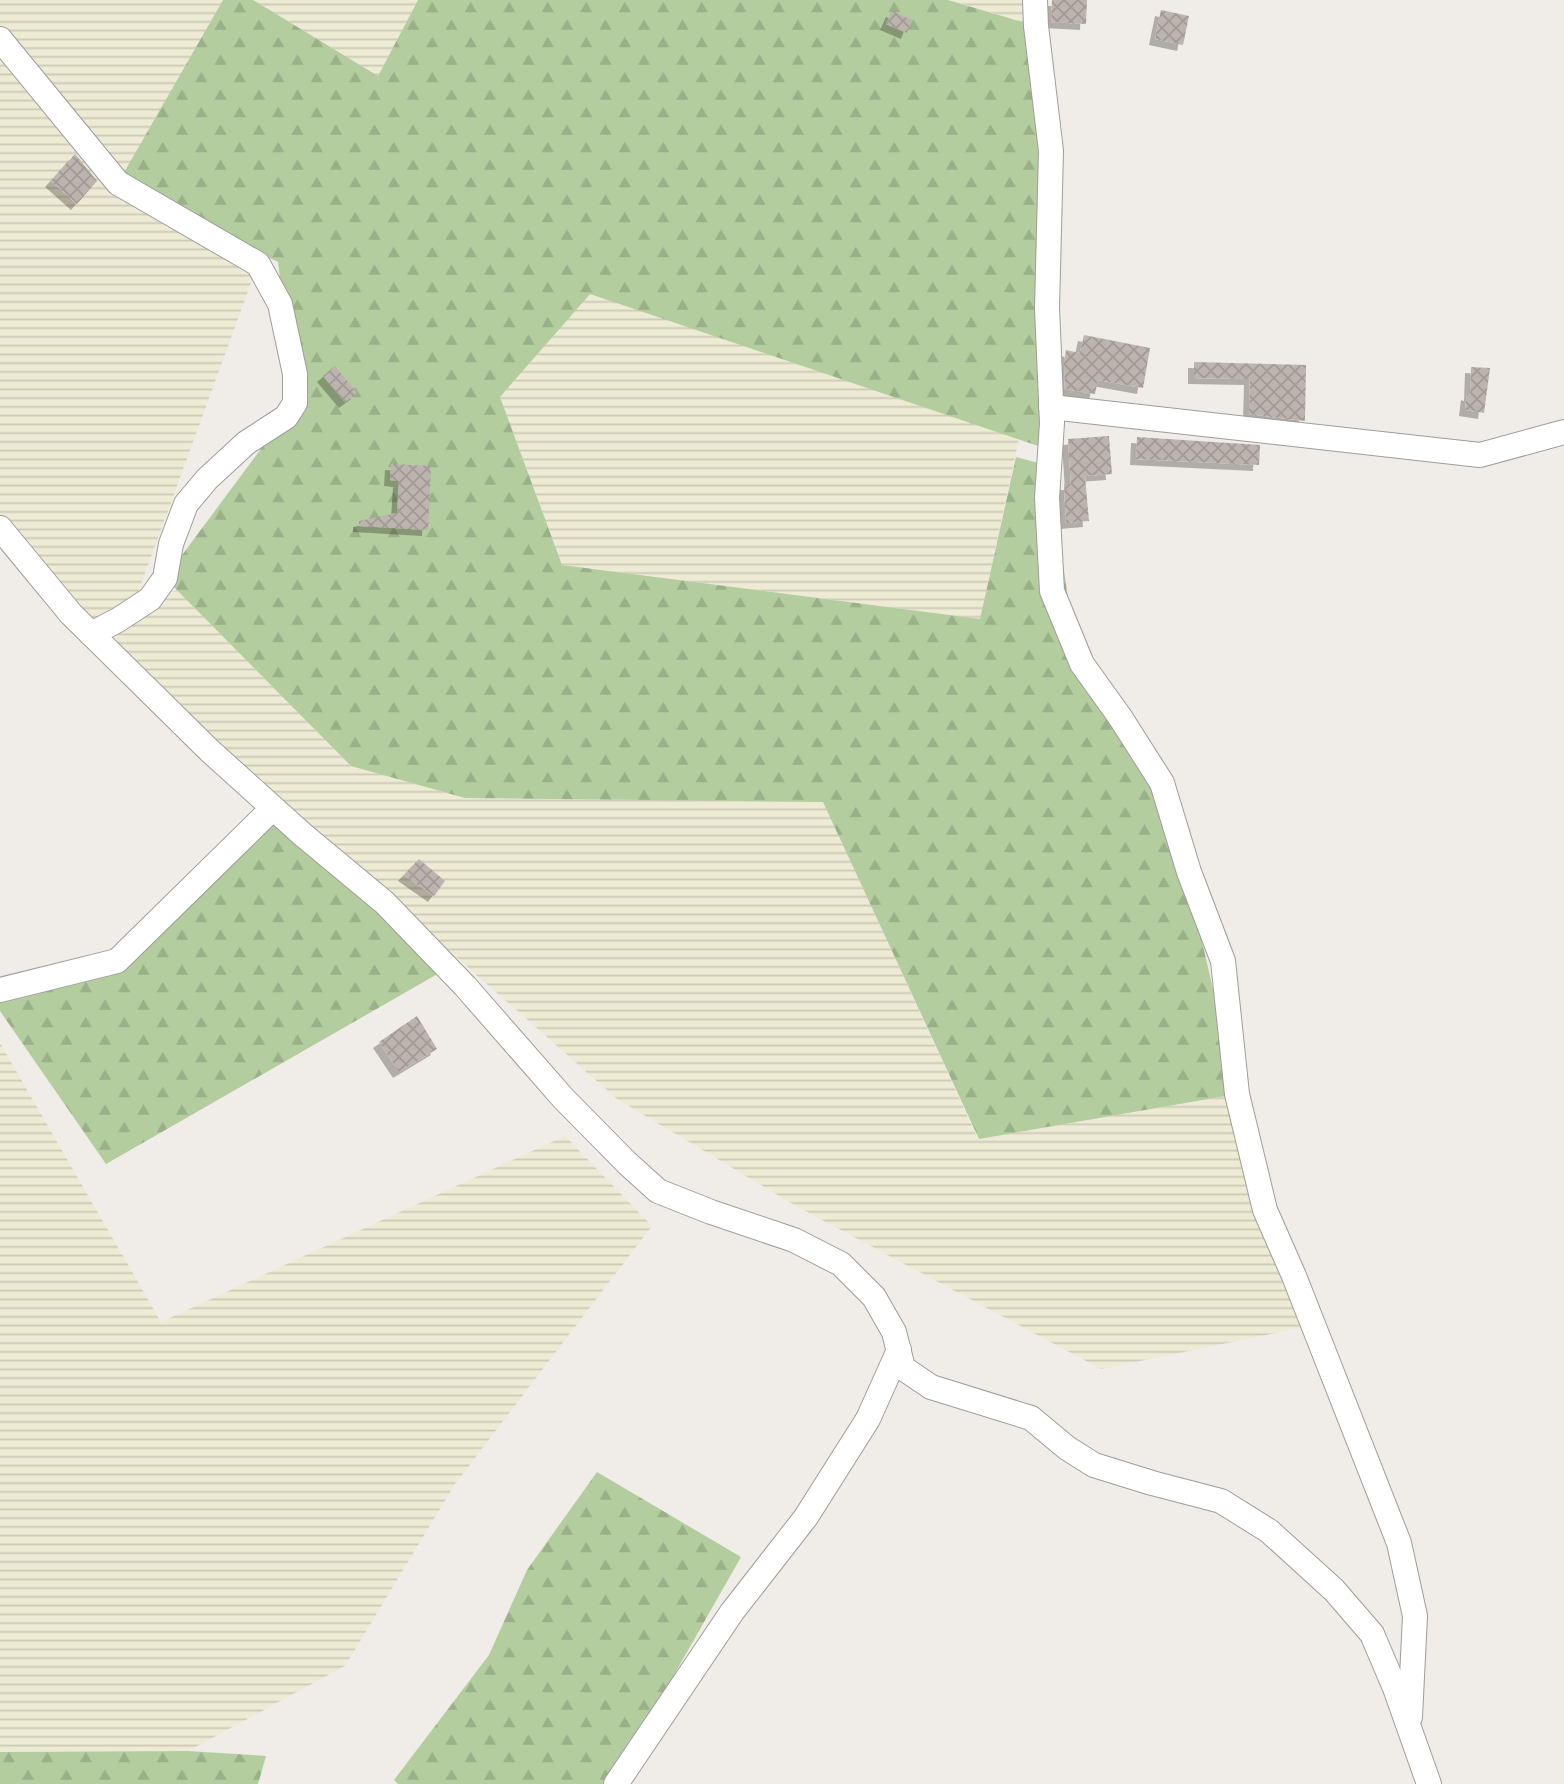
<svg xmlns="http://www.w3.org/2000/svg" width="1564" height="1784" font-family="Barlow,sans-serif">
  <style>
    .farmland { fill: url(#farmland-rules) }
    .forest { fill: url(#forest-firs) }
    .building { fill: url(#building-cross-hatch); filter: url(#shadow) }
    .lines { fill: none; stroke-linecap: round; stroke-linejoin: round }
    .minor-casing { stroke: #9d9d9d; stroke-width: 26 }
    .minor { stroke: #fff; stroke-width: 24 }
  </style>
  <defs>
    <pattern id="farmland-rules" width="6" height="5" patternUnits="userSpaceOnUse" patternTransform="scale(1.75)"><rect width="6" height="5" fill="#edebd4"/><path d="M0 2.5h6" fill="none" stroke="#cbc9b6"/></pattern>
    <pattern id="forest-firs" width="22" height="20" patternUnits="userSpaceOnUse" patternTransform="scale(1.75)"><rect width="22" height="20" fill="#b4cd9e"/><path d="M5 1l3.5 6h-7zM16 11l3.5 6h-7z" fill="#9ab088"/></pattern>
    <pattern id="building-cross-hatch" width="8" height="8" patternUnits="userSpaceOnUse" patternTransform="scale(1.75)"><rect width="8" height="8" fill="#bdb4b0"/><path d="M0 0l8 8M0 8l8-8" fill="none" stroke="#a29a97"/></pattern>
    <filter id="shadow"><feDropShadow dx="-6" dy="6" stdDeviation="0" flood-color="#0004"/></filter>
  </defs>
  <rect width="100%" height="100%" fill="#f0ece7"/>
  <g class="farmland">
    <polygon points="0,0 223,0 119,183 258,264 132,609 150,599 177,590 351,766 465,798 823,801 978,1139 1237,1094 1300,1328 1101,1369 796,1206 617,1099 91,634 0,540"/>
    <polygon points="253,0 418,0 378,76"/>
    <polygon points="949,0 1035,0 1036,26"/>
    <polygon points="589,293 1019,439 980,619 562,565 500,397"/>
    <polygon points="0,1043 161,1322 565,1136 652,1226 455,1484 345,1666 188,1751 0,1752"/>
  </g>
  <g class="forest">
    <polygon points="223,0 253,0 378,76 418,0 948,0 1036,26 1050,450 590,294 500,397 562,565 980,619 1016,457 1049,466 1075,647 1176,828 1237,1094 979,1139 823,802 465,798 351,766 165,578 295,403 278,262 118,183"/>
    <polygon points="273,808 448,968 106,1164 0,1011 0,991 117,960"/>
    <polygon points="597,1472 741,1557 612,1784 398,1784 394,1780 489,1655 527,1570"/>
    <polygon points="188,1751 266,1756 258,1784 0,1784 0,1752"/>
  </g>
  <g class="building">
    <polygon points="1052,0 1087,0 1086,24 1051,22"/>
    <polygon points="1161,10 1189,16 1183,45 1155,39"/>
    <polygon points="892,11 912,20 907,33 886,24"/>
    <polygon points="75,154 97,181 77,204 51,181"/>
    <polygon points="1084,335 1150,348 1143,388 1098,380 1095,394 1065,389 1064,362 1066,350 1080,353"/>
    <polygon points="1194,362 1306,365 1305,421 1249,414 1250,379 1194,378"/>
    <polygon points="335,366 357,393 345,402 323,376"/>
    <polygon points="1471,367 1490,368 1484,413 1465,410 1467,394 1470,395"/>
    <polygon points="1109,436 1112,474 1085,476 1089,521 1066,523 1064,484 1071,484 1068,439"/>
    <polygon points="1137,437 1260,445 1259,465 1136,459"/>
    <polygon points="391,464 431,466 428,530 359,526 359,521 397,513 399,481 390,480"/>
    <polygon points="419,859 445,881 434,896 404,875"/>
    <polygon points="417,1016 437,1049 399,1072 379,1042"/>
  </g>
  <g class="lines">
    <defs>
      <g id="minor">
        <polyline points="1035,0 1036,26 1051,151 1047,308 1052,423 1047,498 1052,591 1082,664 1120,717 1162,783 1189,872 1223,961 1237,1094 1265,1210 1294,1276 1399,1543 1415,1616 1410,1717"/>
        <polyline points="0,39 118,183 258,264 280,304 295,374 295,403 286,417 246,443 207,479 186,504 171,544 165,578 150,599 118,620 91,634"/>
        <polyline points="1051,407 1480,455 1564,432"/>
        <polyline points="0,528 71,614 210,751 302,834 385,903 465,986 563,1098 627,1163 658,1191 711,1212 794,1240 841,1264 874,1297 894,1332 903,1368 931,1387 1031,1418 1067,1448 1094,1465 1152,1483 1221,1501 1269,1531 1334,1590 1372,1634 1395,1688 1429,1784"/>
        <polyline points="0,990 117,961 273,808"/>
        <polyline points="616,1784 732,1612 806,1517 868,1419 899,1350"/>
      </g>
    </defs>
    <use href="#minor" class="minor-casing"/>
    <use href="#minor" class="minor"/>
  </g>
</svg>
